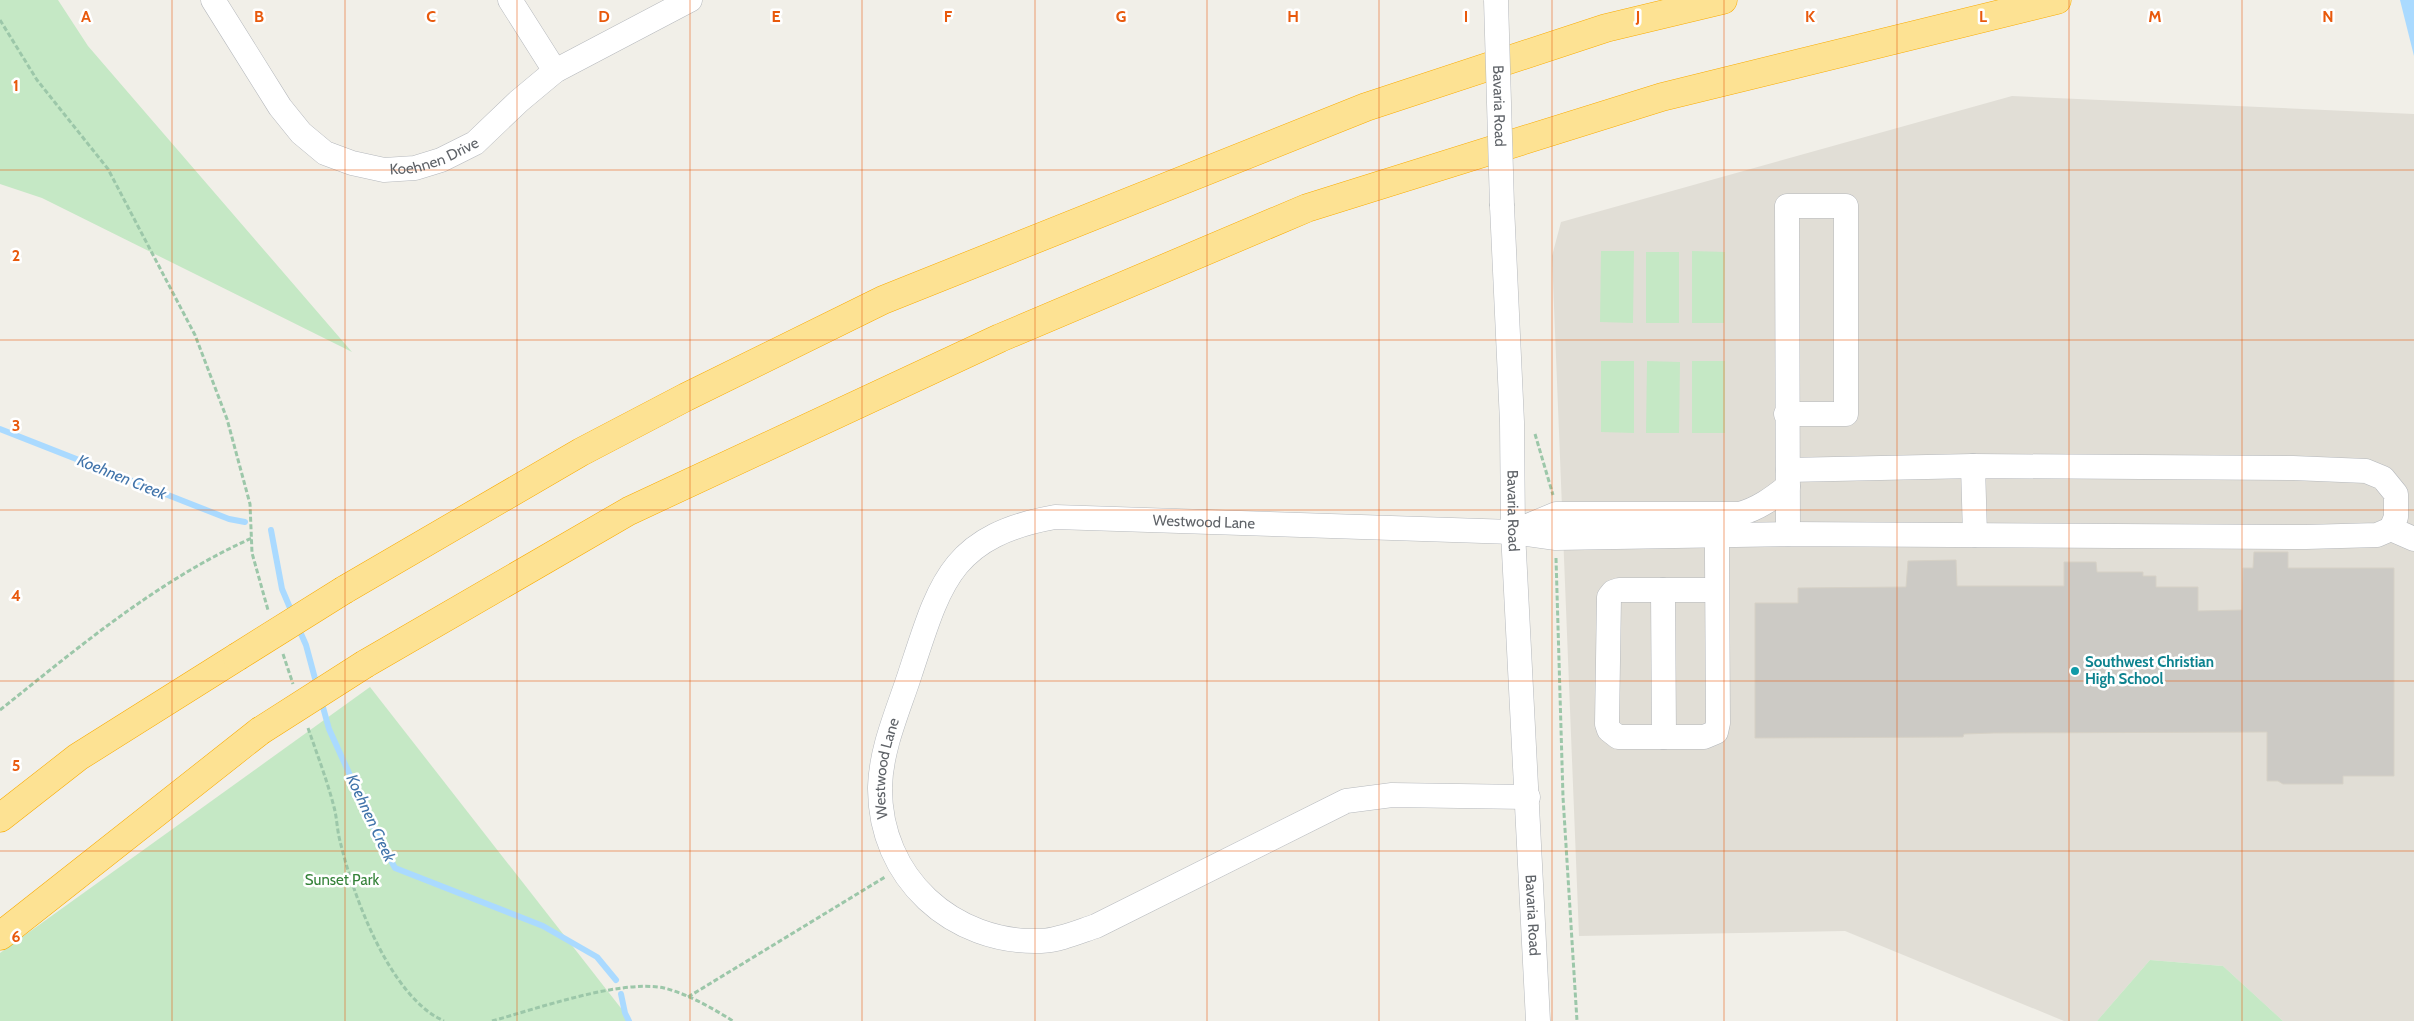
<svg xmlns="http://www.w3.org/2000/svg" width="2414" height="1021" font-family="Cabin,sans-serif">
  <style>
    .education { fill: #e1ded6 }
    .green { fill: #c5e8c5 }
    .water { fill: #aadaff }
    .lines { fill: none; stroke-linecap: round; stroke-linejoin: round }
    .stream { stroke: #aadaff; stroke-width: 6 }
    .building { fill: #cccac5; stroke: #d6d1c6 }
    .minor-casing { stroke: #b5b8bc; stroke-width: 25 }
    .highway-casing { stroke: #f9ab00; stroke-width: 29 }
    .path { stroke: #9cc7a9; stroke-width: 3; stroke-dasharray: 5 2.5; stroke-linecap: butt }
    .minor { stroke: #fff; stroke-width: 24 }
    .highway { stroke: #fde293; stroke-width: 28 }
    .minor-bridge-casing { stroke: #b5b8bc; stroke-width: 25; stroke-linecap: butt }
    .highway-bridge-casing { stroke: #f9ab00; stroke-width: 29; stroke-linecap: butt }
    .minor-bridge { stroke: #fff; stroke-width: 24 }
    .highway-bridge { stroke: #fde293; stroke-width: 28 }
    .grid { fill: none; stroke: #e8590c; stroke-width: 1; stroke-opacity: 0.55 }
    .culture-dot { fill: #0f9aa8; stroke: #fff; stroke-width: 2 }
    .labels { text-anchor: middle; dominant-baseline: central; stroke-width: 5; stroke-linejoin: round; paint-order: stroke }
    .street-label { font-size: 15px; fill: #5f6368; stroke: #fff }
    .culture-label { font-size: 15px; font-weight: bold; fill: #0d838f; stroke: #fff; text-anchor: start }
    .park-label { font-size: 15px; fill: #348238; stroke: #fff }
    .water-label { font-size: 16px; font-style: italic; fill: #4174aa; stroke: #fff }
    .grid-label { font-size: 16px; text-anchor: middle; font-weight: bold; fill: #e8590c; stroke: #fff; stroke-width: 5; stroke-linejoin: round; paint-order: stroke }
  </style>
  <rect width="100%" height="100%" fill="#f1efe8"/>
  <polygon class="education" points="2012,96 2414,114 2414,1021 2283,1021 2223,966 2150,960 2097,1021 2064,1021 1845,931 1579,936 1552,256 1561,222"/>
  <g class="green">
    <polygon points="0,0 58,0 88,46 352,352 42,198 0,184"/>
    <polygon points="1601,251 1634,251 1633,323 1600,322"/>
    <polygon points="1692,251 1725,252 1724,323 1692,323"/>
    <rect x="1646" y="252" width="33" height="71"/>
    <polygon points="1601,361 1634,361 1634,433 1601,432"/>
    <polygon points="1647,361 1680,362 1679,433 1646,433"/>
    <rect x="1692" y="361" width="33" height="72"/>
    <polygon points="370,687 631,1021 0,1021 0,953"/>
    <polygon points="2150,960 2223,966 2283,1021 2097,1021"/>
  </g>
  <polygon class="water" points="2400,0 2414,0 2414,56"/>
  <g class="lines">
    <g class="stream">
      <polyline points="0,429 229,519 245,522"/>
      <polyline points="271,530 282,589 293,615"/>
      <polyline points="298,627 306,645 317,686"/>
      <polyline points="321,700 329,729 380,841 395,868 543,926 597,957 616,980"/>
      <polyline points="621,994 625,1013 629,1021"/>
    </g>
  </g>
  <polygon class="building" points="2254,552 2288,552 2288,568 2394,568 2394,776 2343,776 2343,784 2283,784 2278,781 2267,781 2267,732 1993,733 1964,734 1963,737 1755,738 1755,603 1798,603 1798,588 1906,587 1908,561 1956,560 1957,586 2064,586 2064,562 2096,562 2097,572 2143,572 2143,576 2156,576 2156,587 2198,587 2198,611 2242,610 2243,568 2253,568"/>
  <g class="lines">
    <defs>
      <g id="minor">
        <path id="s1" d="M213 0 280 107 301 133 325 153 352 163 384 170 415 168 441 160 475 143 519 101 555 71 690 0"/>
        <polyline points="510,0 555,71"/>
        <path id="s2" d="M1502 206 1512 422 1513 532 1538 1021"/>
        <polyline points="1786,414 1846,414 1846,206 1787,206 1788,534"/>
        <polyline points="1973,466 1975,535"/>
        <polyline points="2391,529 2414,539"/>
        <path d="M1513 532 1556 514H1739C1758 509 1773 498 1788 486"/>
        <polyline points="1717,537 1717,559 1718,723 1716,732 1704,737 1618,737 1609,730 1607,724 1609,597 1613,592 1619,590 1717,590"/>
        <polyline points="1663,590 1664,737"/>
        <path id="s3" d="M1528 797 1392 795 1346 801 1096 926C1078 932 1060 940 1041 941 953 944 879 878 880 787 881 748 898 711 910 674 940 583 950 536 1055 517L1513 532 1556 538 1788 534 2306 537 2377 535 2391 529 2396 517V494L2383 478 2366 471 2293 468 1973 466 1788 470"/>
      </g>
      <g id="highway">
        <polyline points="344,590 581,452 686,397 883,300 1366,107 1606,28 1723,0"/>
        <polyline points="365,664 629,511 1000,338 1307,208 1662,97 2057,0"/>
        <polyline points="0,818 78,757 237,657"/>
        <polyline points="0,936 260,731"/>
      </g>
    </defs>
    <use href="#minor" class="minor-casing"/>
    <use href="#highway" class="highway-casing"/>
    <g class="path">
      <polyline points="0,20 37,80 108,169 195,335 227,419 250,504 252,553 268,610"/>
      <polyline points="1535,434 1553,495"/>
      <polyline points="1556,558 1563,797 1577,1021"/>
      <polyline points="283,654 293,684"/>
      <path d="M0 710C79 647 158 580 252 538"/>
      <path d="M308 728C317 754 327 780 334 807 337 818 337 830 340 841 353 896 390 997 444 1021"/>
      <polyline points="688,997 885,877"/>
      <path d="M492 1021C536 1009 620 979 664 988 688 994 712 1008 733 1021"/>
    </g>
    <use href="#minor" class="minor"/>
    <use href="#highway" class="highway"/>
    <defs>
      <g id="minor-bridge">
        <path id="s4" d="M1496 0 1502 206"/>
      </g>
      <g id="highway-bridge">
        <polyline points="237,657 344,590"/>
        <polyline points="260,731 365,664"/>
      </g>
    </defs>
    <use href="#minor-bridge" class="minor-bridge-casing"/>
    <use href="#highway-bridge" class="highway-bridge-casing"/>
    <use href="#minor-bridge" class="minor-bridge"/>
    <use href="#highway-bridge" class="highway-bridge"/>
  </g>
  <path class="grid" d="M172 0V1021M345 0V1021M517 0V1021M690 0V1021M862 0V1021M1035 0V1021M1207 0V1021M1379 0V1021M1552 0V1021M1724 0V1021M1897 0V1021M2069 0V1021M2242 0V1021M0 170H2414M0 340H2414M0 510H2414M0 681H2414M0 851H2414"/>
  <circle class="culture-dot" cx="2075" cy="671" r="5"/>
  <g class="labels">
    <g class="street-label">
      <text stroke="none"><textPath href="#s4" startOffset="106">Bavaria Road</textPath></text>
      <text stroke="none"><textPath href="#s1" startOffset="305">Koehnen Drive</textPath></text>
      <text stroke="none"><textPath href="#s2" startOffset="305">Bavaria Road</textPath></text>
      <text stroke="none"><textPath href="#s3" startOffset="1266">Westwood Lane</textPath></text>
      <text stroke="none"><textPath href="#s3" startOffset="788">Westwood Lane</textPath></text>
      <text stroke="none"><textPath href="#s2" startOffset="710">Bavaria Road</textPath></text>
    </g>
    <g class="culture-label">
      <text x="2085" y="662">Southwest Christian<tspan x="2085" dy="17">High School</tspan></text>
    </g>
    <g class="park-label">
      <text x="342" y="880">Sunset Park</text>
    </g>
    <g class="water-label">
      <text transform="translate(122 477) rotate(22)">Koehnen Creek</text>
      <text transform="translate(371 818) rotate(65)">Koehnen Creek</text>
    </g>
  </g>
  <g class="grid-label">
    <text x="86" y="22">A</text>
    <text x="259" y="22">B</text>
    <text x="431" y="22">C</text>
    <text x="604" y="22">D</text>
    <text x="776" y="22">E</text>
    <text x="948" y="22">F</text>
    <text x="1121" y="22">G</text>
    <text x="1293" y="22">H</text>
    <text x="1466" y="22">I</text>
    <text x="1638" y="22">J</text>
    <text x="1810" y="22">K</text>
    <text x="1983" y="22">L</text>
    <text x="2155" y="22">M</text>
    <text x="2328" y="22">N</text>
    <text x="16" y="91">1</text>
    <text x="16" y="261">2</text>
    <text x="16" y="431">3</text>
    <text x="16" y="601">4</text>
    <text x="16" y="771">5</text>
    <text x="16" y="942">6</text>
  </g>
</svg>
